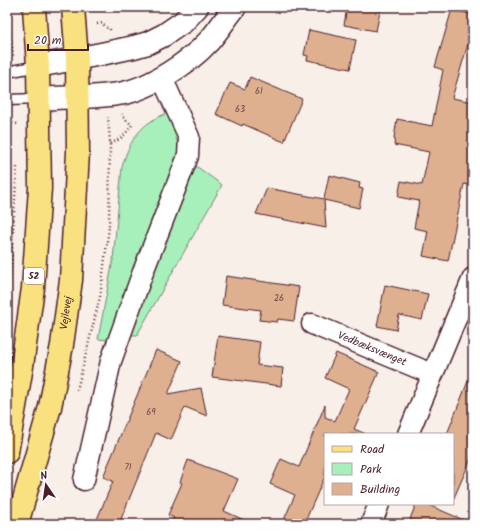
<svg xmlns="http://www.w3.org/2000/svg" width="480" height="531" font-family="Kalam,sans-serif">
  <style>
    .green { fill: #a7efbb; stroke: #788773 }
    .building { fill: #dfb090; stroke: #4a1f2b }
    .lines { fill: none; stroke-linecap: round; stroke-linejoin: round }
    .service-casing { stroke: #4a1f2b; stroke-width: 13 }
    .minor-casing { stroke: #4a1f2b; stroke-width: 23 }
    .tertiary-casing { stroke: #4a1f2b; stroke-width: 25 }
    .primary-casing { stroke: #4a1f2b; stroke-width: 25 }
    .path { stroke: #4a1f2b; stroke-width: 2.5; stroke-dasharray: 1 3; stroke-linecap: butt }
    .service { stroke: #fff; stroke-width: 10 }
    .minor { stroke: #fff; stroke-width: 20 }
    .tertiary { stroke: #fff; stroke-width: 22 }
    .primary { stroke: #fae180; stroke-width: 22 }
    .labels { text-anchor: middle; dominant-baseline: central; stroke-width: 3; stroke-linejoin: round; paint-order: stroke }
    .number-label { font-size: 9px; fill: #6f4344 }
    .shield { fill: #fff; stroke: #80626b; stroke-width: 1 }
    .shield-label { font-size: 10px; font-weight: bold; fill: #4a1f2b }
    .street-label { font-size: 11px; fill: #4a1f2b; stroke: #fff }
  </style>
  <rect width="100%" height="100%" fill="#f9efe9"/>
  <filter id="ink" filterUnits="userSpaceOnUse"><feTurbulence type="fractalNoise" baseFrequency=".025" numOctaves="2"/><feDisplacementMap in="SourceGraphic" scale="8" xChannelSelector="R" yChannelSelector="G"/><feConvolveMatrix kernelMatrix="1 2 1 2 8 2 1 2 1" color-interpolation-filters="sRGB"/></filter>
  <g filter="url(#ink)">
    <g class="green">
      <path d="M168 113 178 144V152L108 340 98 339 113 260 122 167C129 141 141 122 168 113Z"/>
      <polygon points="196,166 222,185 137,335 125,335 164,229"/>
    </g>
    <g class="building">
      <polygon points="347,7 381,7 376,31 344,25"/>
      <polygon points="452,9 473,15 473,27 452,98 473,102 473,175 471,185 464,184 448,261 423,256 428,231 414,228 419,201 398,197 401,181 422,185 429,152 394,145 395,138 394,138 397,119 432,126 443,70 435,67"/>
      <polygon points="309,30 356,40 350,69 307,60 308,56 304,55"/>
      <polygon points="250,77 302,99 284,142 243,124 242,126 216,114 230,83 245,89"/>
      <polygon points="329,175 360,183 359,188 363,189 359,208 324,200 326,228 256,214 267,188 324,199"/>
      <polygon points="226,276 299,287 294,321 278,319 277,322 259,320 261,310 222,305"/>
      <polygon points="385,285 428,294 422,320 399,315 396,330 377,326"/>
      <polygon points="218,336 260,342 257,365 283,368 281,386 212,377"/>
      <polygon points="156,350 182,361 168,394 201,388 207,416 185,407 171,440 156,433 119,524 95,524 113,481 103,477"/>
      <polygon points="336,353 379,372 354,429 366,434 325,434 325,476 304,524 282,524 295,495 270,484 281,459 299,467 325,405 325,417 335,421 349,389 325,378"/>
      <polygon points="472,371 473,454 453,500 453,434 447,434"/>
      <polygon points="188,460 238,479 224,511 253,524 171,524 174,518 168,515 182,483 180,482"/>
      <polygon points="416,504 426,504 473,524 422,524 410,519"/>
    </g>
    <g class="lines">
      <defs>
        <g id="service">
          <polyline points="7,72 38,66"/>
          <polyline points="7,100 39,99"/>
        </g>
        <g id="minor">
          <path id="s1" d="M312 324 432 374"/>
          <polyline points="408,434 473,278"/>
          <polyline points="84,480 111,361 143,272 188,156 189,137 162,78"/>
          <polyline points="371,524 379,504"/>
        </g>
        <g id="tertiary">
          <polyline points="38,66 101,54 134,47 148,43 164,35 183,22 197,7"/>
          <path d="M39 99C65 97 92 98 118 94 148 90 189 63 209 41 218 31 226 18 235 7"/>
        </g>
        <g id="primary">
          <polyline points="7,452 22,366 33,288 40,188 38,66 34,7"/>
          <path id="s2" d="M17 524 50 407 62 345 71 280 78 152 77 59 73 7"/>
        </g>
      </defs>
      <use href="#service" class="service-casing"/>
      <use href="#minor" class="minor-casing"/>
      <use href="#tertiary" class="tertiary-casing"/>
      <use href="#primary" class="primary-casing"/>
      <g class="path">
        <polyline points="8,7 13,56"/>
        <polyline points="97,24 103,23 105,27 110,29 110,31"/>
        <polyline points="7,118 10,123 18,124"/>
        <path d="M110 143C122 140 125 134 132 125L123 117 122 114"/>
        <polyline points="9,296 17,167"/>
        <polyline points="77,390 100,297 109,227 110,143 108,117"/>
      </g>
      <use href="#service" class="service"/>
      <use href="#minor" class="minor"/>
      <use href="#tertiary" class="tertiary"/>
      <use href="#primary" class="primary"/>
    </g>
  </g>
  <g class="labels">
    <g class="number-label">
      <text x="259" y="91">61</text>
      <text x="240" y="109">63</text>
      <text x="279" y="298">26</text>
      <text x="151" y="412">69</text>
      <text x="128" y="467">71</text>
    </g>
    <rect class="shield" x="24" y="268" width="20" height="16" rx="3"/>
    <g class="shield-label">
      <text x="34" y="276">52</text>
    </g>
    <g class="street-label">
      <text stroke="none"><textPath href="#s2" startOffset="217">Vejlevej</textPath></text>
      <text stroke="none"><textPath href="#s1" startOffset="65">Vedbæksvænget</textPath></text>
    </g>
  </g>
  <rect width="480" height="531" fill="none" stroke="#fff" stroke-width="24"/>
  <rect x="12" y="12" width="456" height="507" fill="none" stroke="#4a1f2b" stroke-width="1.5" filter="url(#ink)"/>
  <rect x="324" y="433" width="130" height="72" fill="#ffffff" stroke="#b7a5aa"/>
  <rect x="332" y="446" width="20" height="6" fill="#fae180" stroke="#b7a5aa"/>
  <text x="360" y="453" font-size="12" fill="#4a1f2b">Road</text>
  <rect x="332" y="463" width="20" height="12" fill="#a7efbb" stroke="#b7a5aa"/>
  <text x="360" y="473" font-size="12" fill="#4a1f2b">Park</text>
  <rect x="332" y="483" width="20" height="12" fill="#dfb090" stroke="#b7a5aa"/>
  <text x="360" y="493" font-size="12" fill="#4a1f2b">Building</text>
  <g transform="translate(46 485) rotate(347)" stroke="#ffffff" stroke-width="3" paint-order="stroke">
  <path d="M0-3L7 15L0 10L-7 15Z" fill="#4a1f2b"/>
  <text y="-6" font-size="11" font-weight="bold" text-anchor="middle" fill="#4a1f2b">N</text>
  </g>
  <path d="M28 44v6h60v-6" fill="none" stroke="#4a1f2b" stroke-width="2"/>
  <text x="34" y="44" font-size="12" fill="#4a1f2b" stroke="#ffffff" stroke-width="3" paint-order="stroke">20 m</text>
</svg>
